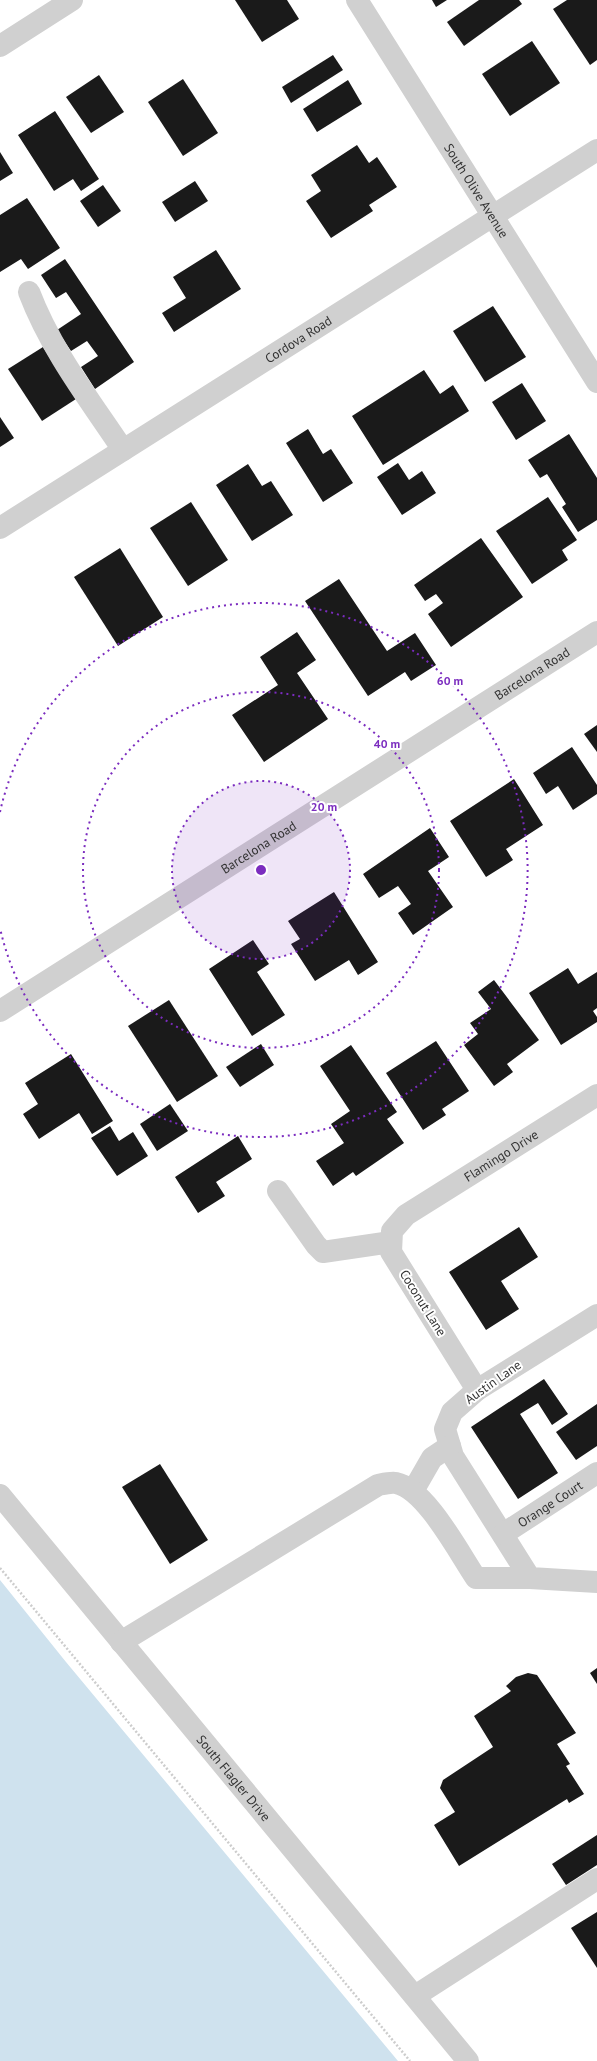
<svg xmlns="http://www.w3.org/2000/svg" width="597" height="2061" font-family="'PT Sans',sans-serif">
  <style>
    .water { fill: #cfe2ee }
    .building { fill: #1a1a1a }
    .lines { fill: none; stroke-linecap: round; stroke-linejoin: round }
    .path { stroke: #cdcdcd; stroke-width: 2.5; stroke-dasharray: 2 2; stroke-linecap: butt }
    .minor { stroke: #d0d0d0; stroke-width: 22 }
    .ring { fill: none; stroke: #7b2cbf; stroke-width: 2; stroke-dasharray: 2 4 }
    .labels { text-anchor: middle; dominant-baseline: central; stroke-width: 4; stroke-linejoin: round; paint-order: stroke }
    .street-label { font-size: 13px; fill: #333; stroke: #fff }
    .centre { fill: #7b2cbf; stroke: #fff; stroke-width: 2 }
    .ring-label { font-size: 12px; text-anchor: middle; font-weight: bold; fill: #7b2cbf; stroke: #fff; stroke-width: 4; stroke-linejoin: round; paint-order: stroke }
  </style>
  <rect width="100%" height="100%" fill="#fff"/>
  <polygon class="water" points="0,1580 66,1662 398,2061 0,2061"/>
  <g class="building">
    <polygon points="235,0 287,0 299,19 262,42"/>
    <polygon points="432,0 447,0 436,7"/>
    <polygon points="479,0 519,0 522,4 464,46 447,22"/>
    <polygon points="567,0 597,0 597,60 590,65 553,9"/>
    <polygon points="532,41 560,83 510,116 482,74"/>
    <polygon points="333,55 343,70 291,103 282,87"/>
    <polygon points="99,75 124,112 91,133 66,97"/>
    <polygon points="183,79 218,133 183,156 148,102"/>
    <polygon points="348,80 362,104 317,132 303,109"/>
    <polygon points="55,111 99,179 81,191 73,179 54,191 18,135"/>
    <polygon points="357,145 369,163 377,157 397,187 369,205 373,211 331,238 306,201 321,191 311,175"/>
    <polygon points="0,152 13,173 0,181"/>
    <polygon points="195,181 208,201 175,222 162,202"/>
    <polygon points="103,185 121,211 98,227 80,201"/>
    <polygon points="27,198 60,248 28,269 21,259 0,272 0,215"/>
    <polygon points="216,250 241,289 174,332 162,313 186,298 173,277"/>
    <polygon points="65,259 134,362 95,389 81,367 98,356 87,341 71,351 57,330 81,314 66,292 56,298 41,275"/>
    <polygon points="493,306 526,357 485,382 453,331"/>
    <polygon points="43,347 76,399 42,421 8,369"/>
    <polygon points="424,370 440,394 453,385 469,411 383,465 352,416"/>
    <polygon points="522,383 546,421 516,440 492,402"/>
    <polygon points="0,417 14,438 0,447"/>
    <polygon points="308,429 323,454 331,449 353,483 323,502 286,443"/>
    <polygon points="569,434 597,478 597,520 578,532 562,507 566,504 547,474 540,478 528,460"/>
    <polygon points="398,463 409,480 422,471 436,493 402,515 377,477"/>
    <polygon points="248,464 262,486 271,481 293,515 252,541 216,485"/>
    <polygon points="548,497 577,540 562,550 568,560 532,584 496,531"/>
    <polygon points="191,502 228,560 188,586 150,528"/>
    <polygon points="481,538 523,597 451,647 428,614 443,603 436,594 425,601 414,585"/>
    <polygon points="120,548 163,617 118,646 74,577"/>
    <polygon points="339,579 387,651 415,633 436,665 411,681 405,672 368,696 305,601"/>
    <polygon points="297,632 316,660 297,673 328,719 264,762 232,715 278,685 260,657"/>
    <polygon points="597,725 597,752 584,734"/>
    <polygon points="572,747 597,785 597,794 573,810 558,786 546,794 533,773"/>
    <polygon points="514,779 543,825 506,849 513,860 486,877 450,821"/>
    <polygon points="430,828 449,857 428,871 453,907 413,935 398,913 411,904 398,886 379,898 363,874"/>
    <polygon points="334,892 378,962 358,975 349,960 315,981 291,944 300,939 288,921"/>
    <polygon points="253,940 269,964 257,972 285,1015 252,1036 209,969"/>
    <polygon points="568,968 578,984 597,972 597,1008 593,1011 597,1017 597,1022 561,1045 529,993"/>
    <polygon points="494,980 539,1040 507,1064 513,1072 494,1086 464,1045 478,1034 470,1023 491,1009 478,992"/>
    <polygon points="169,1000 218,1076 177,1102 128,1026"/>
    <polygon points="436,1041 469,1091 442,1109 446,1115 423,1130 386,1073"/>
    <polygon points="261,1044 274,1065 240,1087 226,1067"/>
    <polygon points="351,1045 397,1112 387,1119 404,1143 356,1176 353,1172 333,1186 316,1161 344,1143 331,1124 350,1111 320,1066"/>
    <polygon points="71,1054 113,1121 92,1134 79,1113 39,1139 23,1114 38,1104 25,1083"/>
    <polygon points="170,1104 188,1131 157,1151 140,1124"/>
    <polygon points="110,1126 119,1141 133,1132 148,1156 117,1176 91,1138"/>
    <polygon points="238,1136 252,1159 216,1182 225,1196 198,1213 175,1177"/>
    <polygon points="519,1227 538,1257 501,1281 519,1309 486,1330 449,1272"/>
    <polygon points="544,1379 568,1414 552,1425 538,1403 520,1414 558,1473 518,1499 471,1427"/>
    <polygon points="597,1404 597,1446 576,1460 556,1432"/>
    <polygon points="160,1464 208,1540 170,1564 122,1487"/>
    <polygon points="597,1668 597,1684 590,1673"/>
    <polygon points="528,1673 537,1675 576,1733 557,1744 570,1764 566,1766 584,1794 569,1803 567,1799 459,1866 434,1825 455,1812 440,1788 443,1780 493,1747 474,1716 511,1691 506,1686 516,1677"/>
    <polygon points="597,1835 597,1865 566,1885 552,1864"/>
    <polygon points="597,1912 597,1968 571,1928"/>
  </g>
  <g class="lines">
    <polyline class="path" points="0,1568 410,2061"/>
    <g class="minor">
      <path id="s1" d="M357 0 597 382"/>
      <polyline points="0,46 72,0"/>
      <path d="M29 292C51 350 89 399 123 450"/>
      <path id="s2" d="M0 528 597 150"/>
      <path id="s3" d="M0 1011 597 632"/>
      <polyline points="278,1191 316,1245 323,1252 391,1242"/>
      <polyline points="597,1315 477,1390 452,1412 445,1429 453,1456 530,1578 597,1582"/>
      <path id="s4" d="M477 1390 391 1252 392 1231 406 1215 597 1095"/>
      <polyline points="413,1491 432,1458 450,1446"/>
      <path id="s5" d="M0 1495 468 2061"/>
      <path id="s6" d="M503 1534 597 1473"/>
      <path d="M121 1642 378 1485C383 1484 391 1482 396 1483 426 1489 459 1553 476 1578H530"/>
      <polyline points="415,1996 597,1879"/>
    </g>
  </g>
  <circle cx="261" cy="870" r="89" fill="#7b2cbf" fill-opacity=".12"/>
  <g class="ring">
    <circle cx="261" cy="870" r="89"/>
    <circle cx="261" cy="870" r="178"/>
    <path d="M0 812A267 267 0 1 1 0 928"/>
  </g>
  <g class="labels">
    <g class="street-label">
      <text stroke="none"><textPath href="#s1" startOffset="225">South Olive Avenue</textPath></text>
      <text stroke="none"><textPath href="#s2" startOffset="353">Cordova Road</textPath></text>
      <text stroke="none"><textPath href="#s3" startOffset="630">Barcelona Road</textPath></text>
      <text stroke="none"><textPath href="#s3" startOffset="306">Barcelona Road</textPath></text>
      <text stroke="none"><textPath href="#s4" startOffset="317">Flamingo Drive</textPath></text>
      <text transform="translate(423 1303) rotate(58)">Coconut Lane</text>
      <text transform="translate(493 1382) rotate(-35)">Austin Lane</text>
      <text stroke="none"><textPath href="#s6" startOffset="56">Orange Court</textPath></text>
      <text stroke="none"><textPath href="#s5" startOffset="367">South Flagler Drive</textPath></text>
    </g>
  </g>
  <circle cx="261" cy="870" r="6" class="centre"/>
  <g class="ring-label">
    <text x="450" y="685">60 m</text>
    <text x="387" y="748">40 m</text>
    <text x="324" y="811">20 m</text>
  </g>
</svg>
